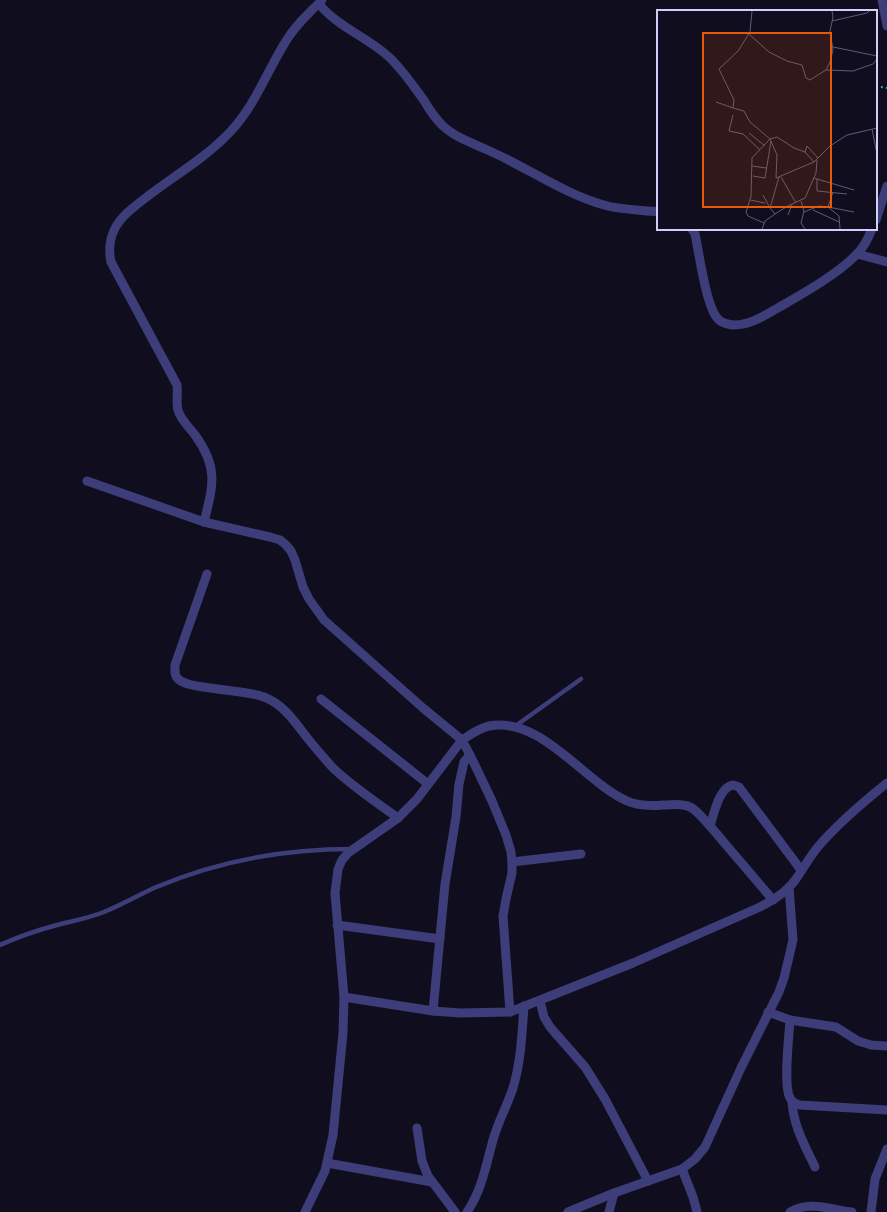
<svg xmlns="http://www.w3.org/2000/svg" width="887" height="1212" font-family="Mulish,sans-serif">
  <style>
    .lines { fill: none; stroke-linecap: round; stroke-linejoin: round }
    .path { stroke: #36a79b; stroke-width: 2; stroke-dasharray: 2 3; stroke-linecap: butt }
    .lane { stroke: #3c3d79; stroke-width: 4.5 }
    .street { stroke: #3c3d79; stroke-width: 9 }
    .inset-road { fill: none; stroke: #5d5b76; stroke-width: 1 }
    .view { fill: #e8590c; fill-opacity: 0.15; stroke: #e8590c; stroke-width: 2 }
    .inset-edge { fill: none; stroke: #d1cefb; stroke-width: 2 }
  </style>
  <rect width="100%" height="100%" fill="#100e1e"/>
  <g class="lines">
    <polyline class="path" points="876,86 887,88"/>
    <g class="lane">
      <polyline points="514,727 581,679"/>
      <path d="M0 945C18 937 38 930 57 925 73 921 89 918 104 912 121 905 137 896 154 888 217 861 284 849 352 849"/>
    </g>
    <g class="street">
      <polyline points="882,0 887,26"/>
      <path d="M319 4C338 27 367 37 389 57 403 70 414 87 425 102 430 111 436 119 443 126 457 139 478 145 494 153 531 170 565 194 604 205 621 210 640 210 658 212"/>
      <polyline points="876,220 887,186"/>
      <path d="M692 229 695 234C699 252 706 307 718 319 724 325 735 326 743 324 755 322 766 315 776 309 802 294 835 276 856 255 864 248 868 238 872 229"/>
      <polyline points="857,254 887,262"/>
      <polyline points="87,481 204,522"/>
      <path d="M207 574 175 665C175 671 174 675 178 679 189 690 245 689 264 697 285 705 296 724 309 740 317 750 325 759 333 768 353 787 376 802 398 818"/>
      <polyline points="321,699 428,784"/>
      <path d="M710 826C704 820 697 810 690 807 681 803 673 805 663 805 652 806 638 806 627 801 583 781 541 716 489 726 479 728 470 735 462 740L473 761 492 801 506 835 511 852 512 862V873L506 899 503 916 510 1012 633 963 760 907C774 900 787 892 796 879 803 869 809 858 817 848 837 824 862 803 887 783"/>
      <polyline points="512,862 581,854"/>
      <path d="M773 900 710 826C714 814 719 787 733 785L739 787 801 870"/>
      <polyline points="337,925 440,939"/>
      <polyline points="344,997 433,1011 445,884 456,817 459,784 464,762 470,755"/>
      <polyline points="540,1001 544,1017 550,1027 585,1067 605,1099 648,1181"/>
      <polyline points="433,1011 460,1013 510,1012"/>
      <path d="M768 1012 790 1020C789 1037 783 1085 790 1098 792 1103 796 1104 800 1105L887 1110"/>
      <polyline points="790,1020 836,1027 858,1041 871,1045 887,1046"/>
      <path d="M792 1101C793 1125 805 1146 815 1167"/>
      <polyline points="417,1128 422,1161 428,1176 455,1212"/>
      <polyline points="327,1163 432,1182"/>
      <polyline points="682,1169 693,1197 697,1212"/>
      <path d="M305 1212 325 1171 333 1135 343 1033 344 997 335 893 338 869 342 860 348 853 398 818 417 799 462 740 423 708 324 620 309 599 303 587 295 560 291 551 286 545 280 540 270 537 204 522C213 486 219 468 195 435 189 427 180 419 178 410 176 403 178 394 177 385L111 262C107 242 112 227 127 213 159 184 201 163 230 132 255 106 267 71 286 41 292 31 301 21 309 13 313 8 318 5 322 0"/>
      <path d="M467 1212C482 1190 486 1165 493 1140 498 1122 507 1106 513 1088 521 1062 522 1033 524 1006"/>
      <polyline points="568,1212 614,1193"/>
      <polyline points="609,1212 614,1193 682,1169 695,1159 705,1147 741,1068 779,992 784,978 793,940 789,887"/>
      <path d="M790 1212C809 1200 832 1210 852 1212"/>
      <polyline points="871,1212 875,1179 887,1149"/>
    </g>
  </g>
  <g transform="translate(657 10)">
    <rect width="220" height="220" fill="#100e1e"/>
    <path class="inset-road" d="M95 1 93 22 81 41 62 59 77 90 76 98 87 101 93 112 113 129 95 148 94 186 89 202 91 206 107 213M175 11 210 3 212 1M92 24 112 42 130 51 145 55 149 68 153 70 169 60 173 52 176 40 173 21 176 7 175 1M176 37 220 46M169 60 196 61 216 54 220 49M59 92 76 98M76 105 72 121 86 124 103 140M215 119 220 144M92 123 108 136M148 142 137 138 120 127 113 129 120 145 119 168 157 152 173 136 190 125 220 118M157 152 148 142 150 136 161 148M95 156 109 158M96 166 108 168 114 131M124 167 139 193M157 168 160 169V181L190 184M160 169 197 180M176 182 171 197 197 202M106 185 113 198M93 190 108 193M144 191 147 201 144 213 148 219M156 200 182 212M147 202 162 196 171 197 182 206 183 219M118 204 134 194M131 205 135 194 148 188 159 163 160 150M105 219 108 211 118 204 113 198 122 167"/>
    <path class="view" d="M46 23H174V197H46Z"/>
    <rect width="220" height="220" class="inset-edge"/>
  </g>
</svg>
